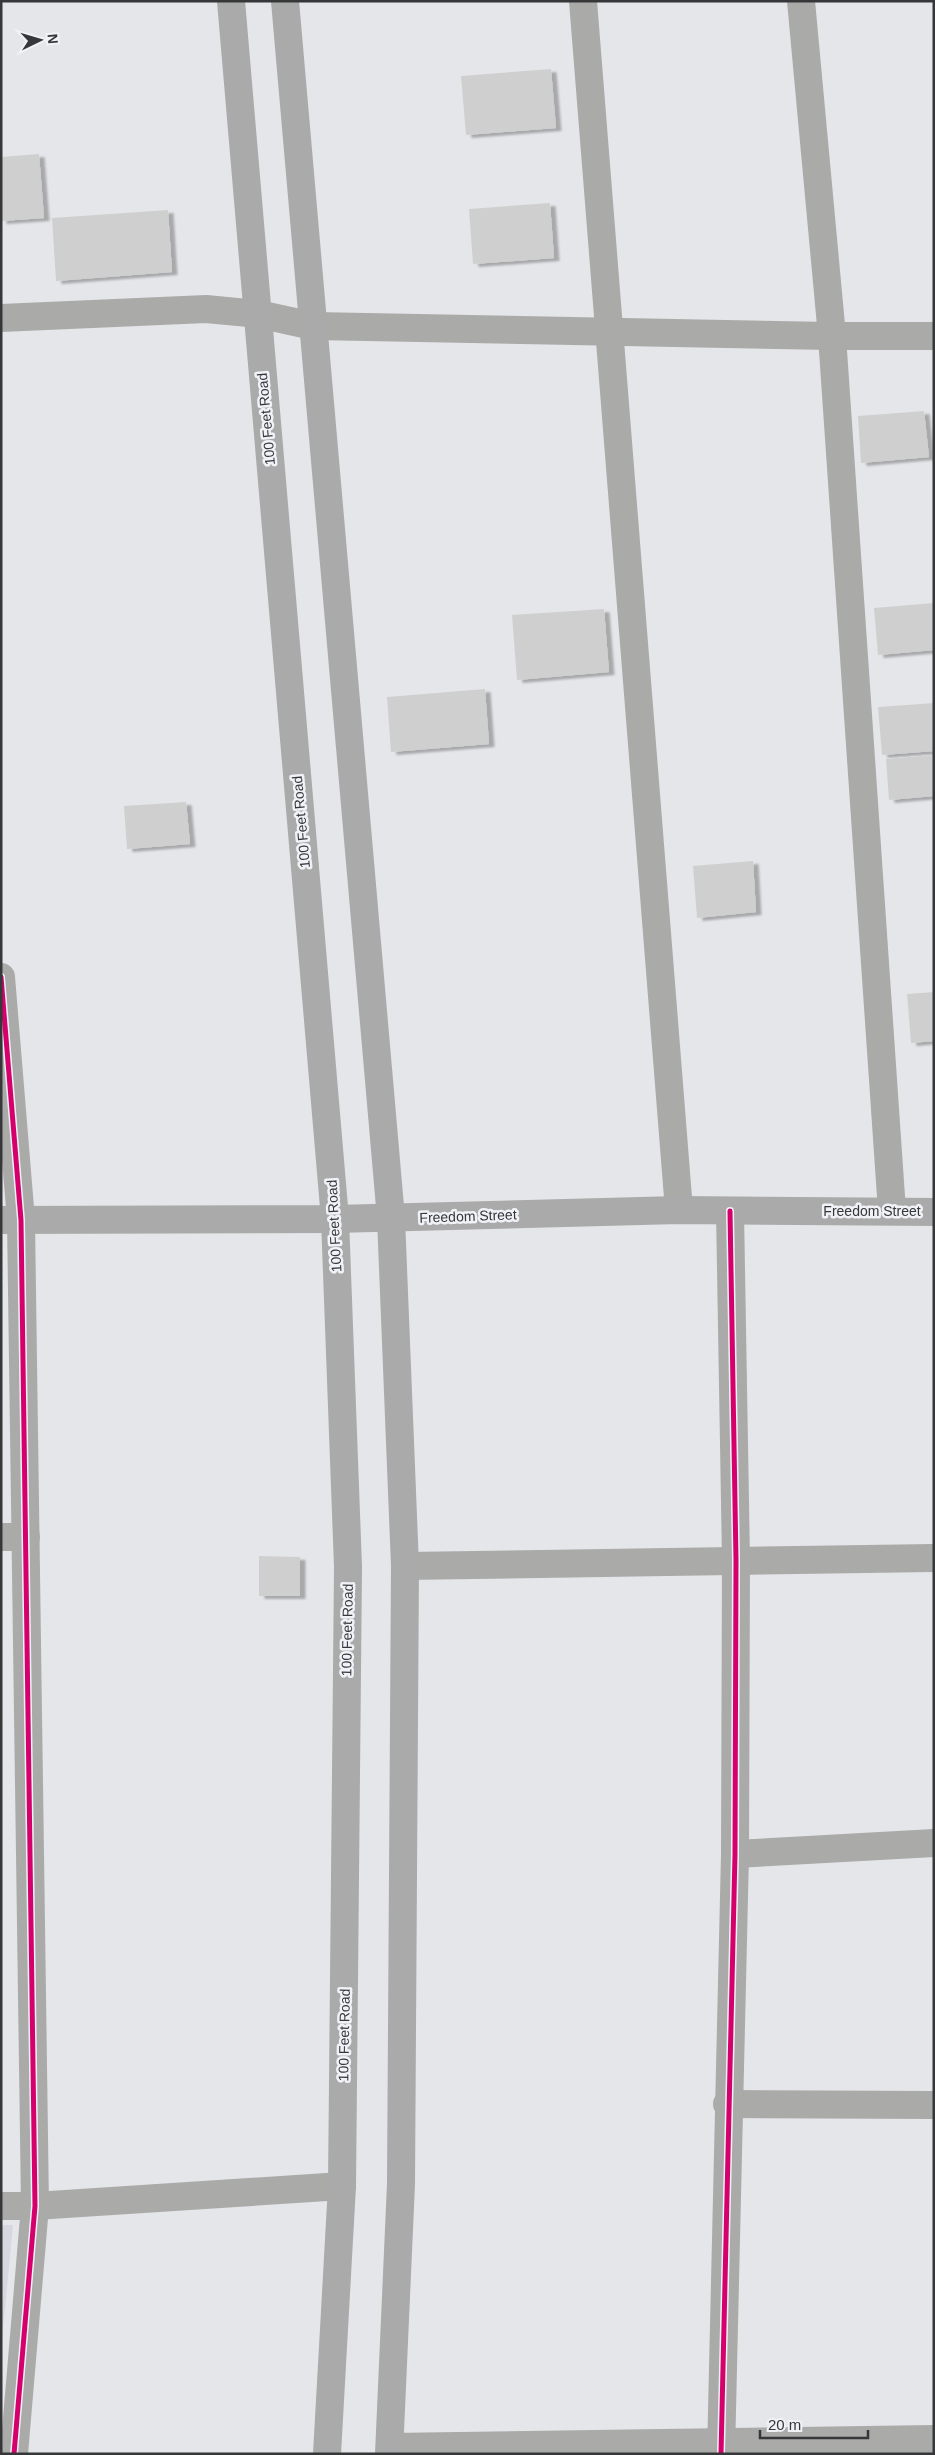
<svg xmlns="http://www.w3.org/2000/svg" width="935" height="2455" font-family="Helvetica,sans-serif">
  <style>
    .built { fill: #d5d8e1 }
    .building { fill: #d0cfd0; filter: url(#shadow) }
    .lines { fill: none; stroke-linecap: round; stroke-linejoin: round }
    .street { stroke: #aaaaa9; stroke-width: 28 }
    .secondary { stroke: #a9aaa9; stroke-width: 28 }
    .cycleway-casing { stroke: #f0f2f8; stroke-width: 8 }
    .cycleway { stroke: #d6006c; stroke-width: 5 }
    .labels { text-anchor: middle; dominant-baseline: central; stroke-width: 5; stroke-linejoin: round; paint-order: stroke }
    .street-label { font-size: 14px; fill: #363739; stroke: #f0f2f8 }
  </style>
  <defs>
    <filter id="shadow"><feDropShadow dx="5.5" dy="3" stdDeviation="1" flood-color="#0004"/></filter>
  </defs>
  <rect width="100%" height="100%" fill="#e5e6e9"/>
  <polygon class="built" points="1,2225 13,2225 1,2350"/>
  <g class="building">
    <polygon points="551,69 556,128 466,135 461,76"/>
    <polygon points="39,154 44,218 1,221 1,157"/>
    <polygon points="550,203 554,258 473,264 469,209"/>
    <polygon points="168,210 172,272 56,281 52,218"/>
    <polygon points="924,411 929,457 861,463 858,416"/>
    <polygon points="934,603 934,650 878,655 874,608"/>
    <polygon points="604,609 609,672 517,680 512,615"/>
    <polygon points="485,689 489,744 391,752 387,697"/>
    <polygon points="934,703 934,751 882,755 878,707"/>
    <polygon points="934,755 934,796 889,800 886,759"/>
    <polygon points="186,802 190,844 127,849 124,806"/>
    <polygon points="753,861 756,912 697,918 693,866"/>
    <polygon points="934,992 934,1041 911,1043 907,994"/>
    <polygon points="259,1556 300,1557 300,1596 259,1596"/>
  </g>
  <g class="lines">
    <g class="street">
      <polyline points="583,1 679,1210"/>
      <polyline points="801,1 832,336 892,1211"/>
      <polyline points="1,318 206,309 258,314 313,326 832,336 934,336"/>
      <polyline points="1,977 21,1220 35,2206 14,2454"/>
      <polyline points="1,1537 26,1537"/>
      <polyline points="405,1566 934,1558"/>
      <polyline points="735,1854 934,1843"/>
      <polyline points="727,2104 934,2105"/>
      <polyline points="1,2206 35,2206 342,2186"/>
      <polyline points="390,2447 934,2439"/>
      <polyline points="721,2454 735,1854 736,1560 730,1211"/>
    </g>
    <g class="secondary">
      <polyline points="231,1 335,1219 348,1567 342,2186 327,2454"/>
      <polyline points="285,1 391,1218 405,1566 401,2184 389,2454"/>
      <polyline points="1,1220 335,1219 679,1210 934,1212"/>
    </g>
    <defs>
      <g id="cycleway">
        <polyline points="1,977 21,1220 35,2206 14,2454"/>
        <polyline points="721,2454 735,1854 736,1560 730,1211"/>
      </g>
    </defs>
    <use href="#cycleway" class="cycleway-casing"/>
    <use href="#cycleway" class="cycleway"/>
  </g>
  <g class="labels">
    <g class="street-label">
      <text transform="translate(266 419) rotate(-95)">100 Feet Road</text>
      <text transform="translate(301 822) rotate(-95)">100 Feet Road</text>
      <text x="872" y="1211">Freedom Street</text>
      <text transform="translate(468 1216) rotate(-2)">Freedom Street</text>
      <text transform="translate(334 1226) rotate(-93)">100 Feet Road</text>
      <text transform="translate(347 1630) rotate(-89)">100 Feet Road</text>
      <text transform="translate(344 2035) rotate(-89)">100 Feet Road</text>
    </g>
  </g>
  <rect width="935" height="2455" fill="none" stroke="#363739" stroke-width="5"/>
  <g transform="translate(40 40) rotate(85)" stroke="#f0f2f8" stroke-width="4" paint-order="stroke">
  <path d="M0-4L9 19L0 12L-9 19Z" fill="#363739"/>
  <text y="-8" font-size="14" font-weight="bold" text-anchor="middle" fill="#363739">N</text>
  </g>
  <path d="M760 2430v8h108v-8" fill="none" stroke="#363739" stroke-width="2.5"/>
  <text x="768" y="2430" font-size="15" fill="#363739" stroke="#f0f2f8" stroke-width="4" paint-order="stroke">20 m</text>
</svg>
